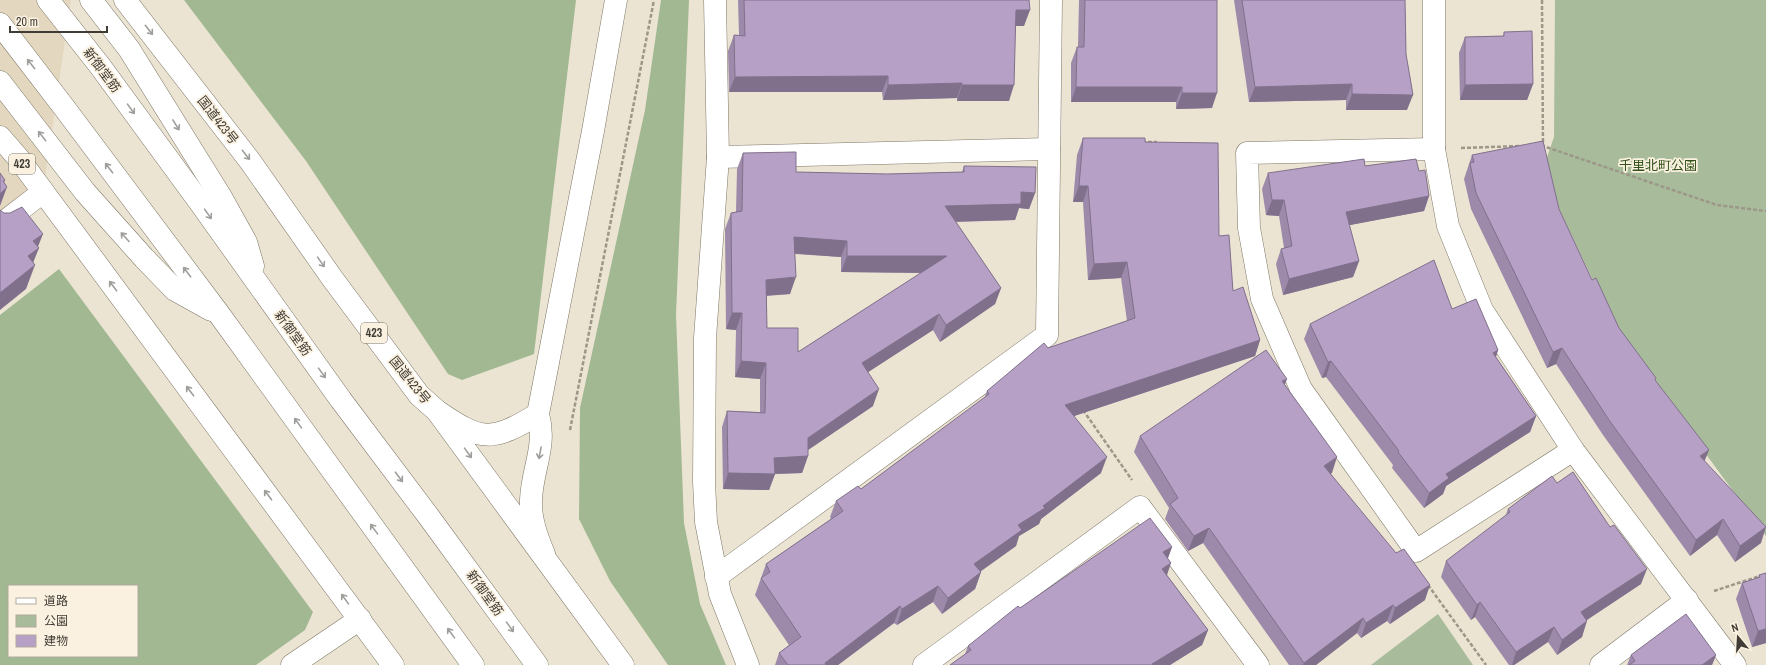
<svg xmlns="http://www.w3.org/2000/svg" width="1766" height="665" font-family="'Archivo Narrow','Noto Sans JP',sans-serif">
  <style>
    .built { fill: #e3d8bf }
    .green { fill: #a8bc9b }
    .forest { fill: #a1b892; fill-rule: evenodd }
    .lines { fill: none; stroke-linecap: round; stroke-linejoin: round }
    .street-casing { stroke: #7e7767; stroke-width: 23 }
    .secondary-casing { stroke: #7e7767; stroke-width: 23 }
    .highway-casing { stroke: #7e7767; stroke-width: 23 }
    .path { stroke: #9d978a; stroke-width: 2.5; stroke-dasharray: 4 2; stroke-linecap: butt }
    .street { stroke: #fff; stroke-width: 22 }
    .secondary { stroke: #fff; stroke-width: 22 }
    .highway { stroke: #fff; stroke-width: 22 }
    .wall { fill: #9d8aaa; fill-rule: evenodd }
    .shaded-wall { fill: #80708b }
    .building { fill: #b7a0c6; stroke: #80708b; fill-rule: evenodd }
    .oneway { stroke: #a09e9a }
    .labels { text-anchor: middle; dominant-baseline: central; stroke-width: 3.5; stroke-linejoin: round; paint-order: stroke }
    .shield { fill: #faf1e0; stroke: #787268; stroke-width: 1 }
    .shield-label { font-size: 12px; font-weight: bold; fill: #403c35 }
    .street-label { font-size: 13px; fill: #403c35; stroke: #faf1e0 }
    .park-label { font-size: 13px; fill: #325019; stroke: #faf1e0 }
  </style>
  <rect width="100%" height="100%" fill="#ece4d2"/>
  <polygon class="built" points="0,0 71,0 43,192 0,225"/>
  <g class="green">
    <polygon points="1555,0 1766,0 1766,536 1620,337 1559,209 1545,163 1554,137"/>
    <polygon points="1438,614 1473,665 1371,665"/>
  </g>
  <g class="forest">
    <polygon points="184,0 576,0 534,354 462,380 448,374 306,161"/>
    <polygon points="661,0 689,0 676,315 684,523 700,604 726,665 668,665 610,581 579,519 580,408 645,110"/>
    <path d="M59 269 313 612 305 630 256 665H0V315ZM9 586H137V656H9Z"/>
  </g>
  <g class="lines">
    <defs>
      <g id="street">
        <polyline points="1434,0 1434,149 1448,226 1482,310 1573,450 1735,665"/>
        <polyline points="1434,149 1247,153 1249,228 1262,299 1301,389 1416,551 1573,450"/>
        <polyline points="718,157 1049,149"/>
        <polyline points="0,225 43,192"/>
        <polyline points="716,577 1047,335 1051,0"/>
        <polyline points="924,665 1140,507 1258,665"/>
        <polyline points="1601,665 1687,600"/>
      </g>
      <g id="secondary">
        <polyline points="715,0 718,157 705,338 704,482 706,522 720,594 748,665"/>
        <path d="M437 411C482 442 492 442 538 414"/>
        <path d="M544 554C537 537 530 519 531 500 532 469 547 446 538 414L593 131 616 0"/>
        <polyline points="292,665 360,619"/>
      </g>
      <g id="highway">
        <polyline points="48,0 100,66 201,204 341,400 429,517 537,665"/>
        <polyline points="91,0 129,49 221,197 246,242 253,266"/>
        <polyline points="125,0 250,161 332,278 419,395 437,411 623,665"/>
        <polyline points="0,24 66,110 219,314 473,665"/>
        <polyline points="0,82 85,192 144,258 175,290 211,310"/>
        <polyline points="0,137 19,159 393,665"/>
      </g>
    </defs>
    <use href="#street" class="street-casing"/>
    <use href="#secondary" class="secondary-casing"/>
    <use href="#highway" class="highway-casing"/>
    <g class="path">
      <polyline points="1542,0 1543,146 1717,205 1766,211"/>
      <polyline points="1142,142 1157,142"/>
      <polyline points="1461,148 1520,146"/>
      <polyline points="1083,410 1132,480"/>
      <polyline points="570,430 654,0"/>
      <polyline points="1428,585 1486,665"/>
      <polyline points="1714,591 1766,574"/>
    </g>
    <use href="#street" class="street"/>
    <use href="#secondary" class="secondary"/>
    <use href="#highway" class="highway"/>
  </g>
  <g class="wall">
    <polygon points="738,0 1029,0 1024,26 1015,26 1009,101 957,101 957,98 883,100 882,92 729,92 728,51 734,35 739,35"/>
    <polygon points="1079,0 1217,0 1212,108 1176,109 1176,102 1071,102 1071,63 1077,47 1078,47"/>
    <polygon points="1234,0 1405,0 1407,110 1346,110 1346,100 1249,102"/>
    <polygon points="1504,32 1533,84 1527,100 1460,100 1459,53 1465,37 1503,36"/>
    <polygon points="1083,138 1145,142 1219,236 1233,291 1260,340 1255,356 1074,416 1101,473 1041,519 1039,524 1019,536 1016,546 980,572 981,572 975,589 942,614 933,602 897,625 894,623 838,665 775,665 779,653 789,645 755,595 766,564 831,519 830,517 836,501 861,489 984,399 987,391 1048,348 1127,321 1121,278 1088,280 1083,202 1073,202 1077,155"/>
    <path d="M743 153 796 172 887 174 962 172 964 166 1035 193 1029 209 1019 208 1015 220 956 222 1001 288 995 304 940 342 933 330 868 372 873 406 808 450V456L802 473 775 474 769 490 723 489 722 427 727 411 760 412V379L735 377 736 330 726 329 725 229 731 213 736 212 737 169ZM795 254 841 257V272L921 273 798 352 767 328V296L790 294Z"/>
    <polygon points="1472,155 1559,209 1592,280 1619,328 1655,381 1705,462 1761,543 1735,562 1717,535 1690,556 1603,435 1556,364 1547,368 1471,209 1464,179"/>
    <polygon points="1365,166 1419,171 1429,196 1424,211 1349,225 1359,261 1353,277 1283,295 1276,264 1281,249 1284,248 1279,216 1266,215 1262,189 1268,173"/>
    <polygon points="1452,309 1498,350 1496,357 1536,416 1530,432 1446,486 1443,494 1424,508 1392,468 1393,465 1326,377 1322,378 1304,339 1310,324"/>
    <polygon points="1285,385 1332,473 1330,473 1425,600 1390,624 1387,621 1361,638 1357,633 1316,665 1289,665 1203,543 1188,551 1165,519 1169,508 1134,452 1140,436"/>
    <polygon points="1508,509 1641,584 1586,620 1582,637 1557,655 1548,642 1514,665 1509,665 1475,617 1471,620 1441,577 1446,561 1505,517"/>
    <polygon points="1172,547 1168,558 1167,575 1208,630 1202,645 1170,665 950,665 965,654 968,646 1020,608"/>
    <polygon points="1766,573 1766,643 1752,647 1736,599 1742,583 1758,578 1759,575"/>
    <polygon points="1631,655 1716,655 1712,665 1627,665"/>
  </g>
  <g class="shaded-wall">
    <polygon points="1016,10 1030,10 1024,26 1010,26"/>
    <polygon points="888,76 882,92 729,92 735,77"/>
    <polygon points="962,83 957,98 883,100 888,85"/>
    <polygon points="1352,84 1346,100 1249,102 1255,87"/>
    <polygon points="1533,84 1527,100 1460,100 1465,85"/>
    <polygon points="962,85 1014,85 1009,101 957,101"/>
    <polygon points="1076,87 1182,87 1176,102 1071,102"/>
    <polygon points="1182,93 1217,93 1212,108 1176,109"/>
    <polygon points="1352,94 1413,95 1407,110 1346,110"/>
    <polygon points="5,180 0,194 7,187 0,206 0,189 3,181"/>
    <polygon points="1079,186 1088,186 1083,202 1073,202"/>
    <polygon points="1021,192 1035,193 1029,209 1019,208 1015,220 940,222 945,206"/>
    <polygon points="1429,196 1424,211 1340,227 1346,212"/>
    <polygon points="1272,200 1284,200 1279,216 1266,215"/>
    <polygon points="43,234 37,249 39,248 31,268 35,265 26,289 0,310 0,293 33,241"/>
    <polygon points="794,237 847,241 841,257 788,253"/>
    <polygon points="847,256 947,256 941,273 841,272"/>
    <polygon points="1359,261 1353,277 1283,295 1289,279"/>
    <polygon points="1127,262 1121,278 1088,280 1094,264"/>
    <polygon points="796,277 790,294 760,296 766,280"/>
    <polygon points="1001,288 995,304 940,342 946,325"/>
    <polygon points="732,313 742,313 736,330 726,329"/>
    <polygon points="939,314 933,330 856,380 862,363"/>
    <polygon points="1260,340 1255,356 1059,421 1065,405"/>
    <polygon points="1562,348 1556,364 1547,368 1553,352"/>
    <polygon points="1498,350 1493,366 1493,353"/>
    <polygon points="741,361 766,363 760,379 735,377"/>
    <polygon points="1331,361 1326,377 1322,378 1328,362"/>
    <polygon points="1287,379 1281,395 1282,381"/>
    <polygon points="879,389 873,406 802,454 808,438"/>
    <polygon points="1536,416 1530,432 1446,486 1443,494 1424,508 1429,493 1446,474"/>
    <polygon points="1709,450 1703,465 1700,456"/>
    <polygon points="808,456 802,473 771,474 775,474 769,490 723,489 728,473 774,458"/>
    <polygon points="1107,457 1101,473 1041,519 1039,524 1019,536 1016,546 968,580 974,564 1018,525"/>
    <polygon points="1337,457 1332,473 1319,482 1324,466"/>
    <polygon points="1723,519 1717,535 1690,556 1696,540"/>
    <polygon points="1766,527 1761,543 1735,562 1740,546"/>
    <polygon points="1209,528 1203,543 1188,551 1194,536"/>
    <polygon points="1172,547 1166,563 1163,552"/>
    <polygon points="1171,563 1166,578 1162,569"/>
    <polygon points="1647,569 1641,584 1575,628 1581,612"/>
    <polygon points="981,572 975,589 942,614 948,598"/>
    <polygon points="1430,585 1425,600 1390,624 1395,608"/>
    <polygon points="938,586 933,602 897,625 902,609"/>
    <polygon points="1480,602 1475,617 1471,620 1477,605"/>
    <polygon points="1393,605 1387,621 1361,638 1366,623"/>
    <polygon points="900,606 894,623 838,665 824,665 825,663"/>
    <polygon points="1363,618 1357,633 1316,665 1303,665 1304,663"/>
    <polygon points="1587,621 1582,637 1557,655 1562,640"/>
    <polygon points="1554,627 1548,642 1514,665 1512,665 1516,652"/>
    <polygon points="1766,629 1766,643 1752,647 1758,631"/>
    <polygon points="1208,630 1202,645 1170,665 1151,665 1152,664"/>
    <polygon points="1716,655 1712,665 1702,665"/>
  </g>
  <g class="building">
    <polygon points="744,0 1029,0 1030,10 1016,10 1014,85 962,85 962,83 888,85 888,76 735,77 734,35 745,36"/>
    <polygon points="1085,0 1217,0 1217,93 1182,93 1182,87 1076,87 1077,47 1084,47"/>
    <polygon points="1242,0 1405,0 1406,54 1413,95 1352,94 1352,84 1255,87"/>
    <polygon points="1532,31 1533,84 1465,85 1465,37 1504,36 1504,32"/>
    <polygon points="1083,138 1145,138 1145,142 1218,143 1219,236 1229,235 1233,291 1243,287 1260,340 1065,405 1107,457 1043,506 1045,508 1018,525 1022,530 974,564 981,572 948,598 938,586 902,609 900,606 825,663 826,665 788,665 779,653 801,637 761,578 770,572 766,564 843,511 836,501 858,486 861,489 989,394 987,391 1044,343 1048,348 1135,318 1127,262 1094,264 1088,186 1079,186"/>
    <polygon points="1543,141 1559,209 1592,280 1596,278 1619,328 1656,378 1655,380 1709,450 1700,456 1766,527 1740,546 1723,519 1696,540 1609,420 1562,348 1553,352 1476,193 1470,163 1474,162 1472,155"/>
    <path d="M796 152V172L887 174 964 172V166L1036 167 1035 193 1021 192V204L945 206 1001 288 946 325 939 314 862 363 879 389 808 438V456L774 458 775 474 728 473 727 411 765 413 766 363 741 361 742 313H732L731 213 742 211 743 153ZM794 237 847 241V256H947L798 352V328H767L766 280 796 277Z"/>
    <polygon points="1364,159 1365,166 1416,159 1419,171 1425,170 1429,196 1346,212 1359,261 1289,279 1281,249 1292,246 1284,200 1272,200 1268,173"/>
    <polygon points="0,173 5,180 3,181 7,187 0,194"/>
    <polygon points="22,207 43,234 33,241 39,248 28,256 35,265 0,293 0,210 4,213 10,213"/>
    <polygon points="1434,260 1452,309 1476,299 1498,350 1493,353 1536,416 1446,474 1449,478 1429,493 1398,452 1399,451 1331,361 1328,362 1310,324"/>
    <polygon points="1266,350 1287,379 1282,381 1337,457 1324,466 1396,553 1404,549 1430,585 1395,608 1393,605 1366,623 1363,618 1304,663 1209,528 1194,536 1170,504 1178,498 1140,436"/>
    <polygon points="1573,472 1610,527 1614,525 1647,569 1581,612 1587,621 1562,640 1554,627 1516,652 1480,602 1477,605 1446,561 1510,512 1508,509 1552,476 1557,483"/>
    <polygon points="1150,518 1172,547 1163,552 1171,563 1162,569 1208,630 1152,664 1153,665 950,665 971,650 968,646 1018,606 1020,608"/>
    <polygon points="1766,573 1766,629 1758,631 1742,583 1760,577 1759,575"/>
    <polygon points="1686,614 1716,655 1702,665 1629,665 1635,661 1631,655"/>
  </g>
  <defs><path id="oneway-shaft" d="M-6 0H5M1.5-3L5.5 0L1.5 3" fill="none" stroke-width="1.6" stroke-linecap="round" stroke-linejoin="round"/></defs>
  <g class="oneway">
    <use href="#oneway-shaft" transform="translate(149 30) rotate(52)"/>
    <use href="#oneway-shaft" transform="translate(31 64) rotate(-128)"/>
    <use href="#oneway-shaft" transform="translate(131 109) rotate(54)"/>
    <use href="#oneway-shaft" transform="translate(176 125) rotate(58)"/>
    <use href="#oneway-shaft" transform="translate(42 136) rotate(-128)"/>
    <use href="#oneway-shaft" transform="translate(246 155) rotate(52)"/>
    <use href="#oneway-shaft" transform="translate(109 168) rotate(-127)"/>
    <use href="#oneway-shaft" transform="translate(208 214) rotate(55)"/>
    <use href="#oneway-shaft" transform="translate(125 237) rotate(-132)"/>
    <use href="#oneway-shaft" transform="translate(321 262) rotate(55)"/>
    <use href="#oneway-shaft" transform="translate(187 272) rotate(-127)"/>
    <use href="#oneway-shaft" transform="translate(113 286) rotate(-127)"/>
    <use href="#oneway-shaft" transform="translate(322 373) rotate(54)"/>
    <use href="#oneway-shaft" transform="translate(190 391) rotate(-127)"/>
    <use href="#oneway-shaft" transform="translate(298 423) rotate(-126)"/>
    <use href="#oneway-shaft" transform="translate(468 453) rotate(54)"/>
    <use href="#oneway-shaft" transform="translate(540 453) rotate(101)"/>
    <use href="#oneway-shaft" transform="translate(399 477) rotate(53)"/>
    <use href="#oneway-shaft" transform="translate(268 495) rotate(-127)"/>
    <use href="#oneway-shaft" transform="translate(374 529) rotate(-126)"/>
    <use href="#oneway-shaft" transform="translate(345 599) rotate(-126)"/>
    <use href="#oneway-shaft" transform="translate(510 627) rotate(54)"/>
    <use href="#oneway-shaft" transform="translate(451 633) rotate(-126)"/>
  </g>
  <g class="labels">
    <g class="shield">
      <rect x="9" y="154" width="26" height="20" rx="3"/>
      <rect x="361" y="323" width="26" height="20" rx="3"/>
    </g>
    <g class="shield-label">
      <text x="22" y="164">423</text>
      <text x="374" y="333">423</text>
    </g>
    <g class="street-label">
      <text transform="translate(102 70) rotate(53)">新御堂筋</text>
      <text transform="translate(218 120) rotate(52)">国道423号</text>
      <text transform="translate(293 333) rotate(54)">新御堂筋</text>
      <text transform="translate(410 380) rotate(51)">国道423号</text>
      <text transform="translate(485 593) rotate(54)">新御堂筋</text>
    </g>
    <g class="park-label">
      <text x="1658" y="165">千里北町公園</text>
    </g>
  </g>
  <rect x="8" y="585" width="130" height="72" fill="#faf1e0" stroke="#b0a99c"/>
  <rect x="16" y="598" width="20" height="6" fill="#ffffff" stroke="#b0a99c"/>
  <text x="44" y="605" font-size="12" fill="#403c35">道路</text>
  <rect x="16" y="615" width="20" height="12" fill="#a8bc9b" stroke="#b0a99c"/>
  <text x="44" y="625" font-size="12" fill="#403c35">公園</text>
  <rect x="16" y="635" width="20" height="12" fill="#b7a0c6" stroke="#b0a99c"/>
  <text x="44" y="645" font-size="12" fill="#403c35">建物</text>
  <g transform="translate(1738 637) rotate(342)" stroke="#faf1e0" stroke-width="3" paint-order="stroke">
  <path d="M0-3L7 15L0 10L-7 15Z" fill="#403c35"/>
  <text y="-6" font-size="11" font-weight="bold" text-anchor="middle" fill="#403c35">N</text>
  </g>
  <path d="M10 26v6h97v-6" fill="none" stroke="#403c35" stroke-width="2"/>
  <text x="16" y="26" font-size="12" fill="#403c35" stroke="#faf1e0" stroke-width="3" paint-order="stroke">20 m</text>
</svg>
